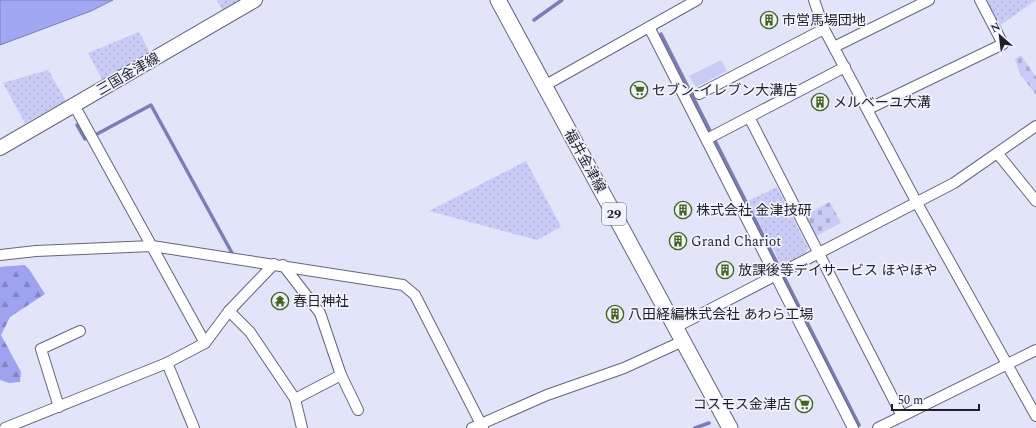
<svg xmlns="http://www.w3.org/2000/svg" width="1036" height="428" font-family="Spectral,'Noto Sans JP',serif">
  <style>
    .grass { fill: url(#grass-dots) }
    .forest { fill: url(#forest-firs) }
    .cemetery { fill: url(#cemetery-stones) }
    .park { fill: #c7cbf6 }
    .water { fill: #a2a7f4; stroke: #7b7eb6 }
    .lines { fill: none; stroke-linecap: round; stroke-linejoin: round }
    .stream { stroke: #7b7eb6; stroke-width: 3.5 }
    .minor-casing { stroke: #646678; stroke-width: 12 }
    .secondary-casing { stroke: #646678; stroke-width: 16 }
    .primary-casing { stroke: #646678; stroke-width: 17 }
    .minor { stroke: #fff; stroke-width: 10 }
    .secondary { stroke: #fff; stroke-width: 14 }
    .primary { stroke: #fff; stroke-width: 15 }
    .labels { text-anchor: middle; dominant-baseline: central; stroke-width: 3.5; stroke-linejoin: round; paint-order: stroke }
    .shield { fill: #f0f2fe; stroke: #5e5f68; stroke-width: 1 }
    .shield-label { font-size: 13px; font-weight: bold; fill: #1f2027 }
    .poi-label { font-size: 14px; fill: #1f2027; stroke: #f0f2fe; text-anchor: start }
    .street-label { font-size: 14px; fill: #1f2027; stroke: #f0f2fe }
  </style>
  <defs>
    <pattern id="grass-dots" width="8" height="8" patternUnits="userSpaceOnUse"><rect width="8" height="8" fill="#c7cbf6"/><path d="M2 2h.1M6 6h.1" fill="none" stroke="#aaaed3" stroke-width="1.8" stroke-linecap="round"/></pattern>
    <pattern id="forest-firs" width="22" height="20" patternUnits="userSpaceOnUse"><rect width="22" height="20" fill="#9ea2ef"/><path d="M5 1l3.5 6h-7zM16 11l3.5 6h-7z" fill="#8084c2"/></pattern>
    <pattern id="cemetery-stones" width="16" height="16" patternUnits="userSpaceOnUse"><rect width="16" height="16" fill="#c7cbf6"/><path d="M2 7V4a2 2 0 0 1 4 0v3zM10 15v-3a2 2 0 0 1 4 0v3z" fill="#aaaed3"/></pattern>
  </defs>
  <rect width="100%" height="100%" fill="#e2e4f9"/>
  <g class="grass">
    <polygon points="217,0 247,0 224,13"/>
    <polygon points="989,0 1036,0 999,26 986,1"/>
    <polygon points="139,32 151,55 103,81 88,53"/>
    <polygon points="48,70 66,101 25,123 3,83"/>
    <polygon points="526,161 561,227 537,240 429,211"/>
    <polygon points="777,187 808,248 806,253 785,264 780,262 748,201"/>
  </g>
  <polygon class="forest" points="24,265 29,269 45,294 10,317 1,335 21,372 20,382 9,383 0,380 0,267"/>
  <g class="cemetery">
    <polygon points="1021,55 1036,77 1036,95 1020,74 1015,59"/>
    <polygon points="830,202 841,223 816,236 805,215"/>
  </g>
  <polygon class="park" points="721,60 727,71 696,87 689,76"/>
  <polygon class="water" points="0,0 113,0 91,11 0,45"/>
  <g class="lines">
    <g class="stream">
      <polyline points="534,20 562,0"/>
      <polyline points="661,34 859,425"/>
      <polyline points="77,125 85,139"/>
      <polyline points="97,134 151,105 232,253"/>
      <polyline points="695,428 709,423"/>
    </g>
    <defs>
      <g id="minor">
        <polyline points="814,0 824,29 917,203 1036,416"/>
        <polyline points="649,27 853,428"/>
        <polyline points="834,47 929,0"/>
        <polyline points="544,86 697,0"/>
        <polyline points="699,94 824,29"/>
        <polyline points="74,105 205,343"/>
        <polyline points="868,109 1003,44 980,0"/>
        <polyline points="749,117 902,416"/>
        <polyline points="707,139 845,67"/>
        <polyline points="998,154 1036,201"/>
        <polyline points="0,255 36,251 152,246 403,285 415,295 483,428"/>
        <polyline points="283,265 320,313 341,375 295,399"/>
        <polyline points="229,311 274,264"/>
        <polyline points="676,327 954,183 1036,126"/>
        <polyline points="167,363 194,428"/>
        <polyline points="341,375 358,410"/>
        <polyline points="59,407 41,349 80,331"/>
        <polyline points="5,428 167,363 205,343 229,311 250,332 295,399 302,428"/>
        <polyline points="472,428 547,395 624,368 683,341"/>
        <polyline points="878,428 1036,350"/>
      </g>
      <polyline id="secondary" points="0,148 255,0"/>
      <polyline id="primary" points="498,0 730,428"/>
    </defs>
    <use href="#minor" class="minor-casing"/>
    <use href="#secondary" class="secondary-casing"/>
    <use href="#primary" class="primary-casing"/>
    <use href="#minor" class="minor"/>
    <use href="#secondary" class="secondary"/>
    <use href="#primary" class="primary"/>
  </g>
  <defs>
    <symbol id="building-ring" viewBox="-11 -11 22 22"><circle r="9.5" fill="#f0f2fe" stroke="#43651c" stroke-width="1.5"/><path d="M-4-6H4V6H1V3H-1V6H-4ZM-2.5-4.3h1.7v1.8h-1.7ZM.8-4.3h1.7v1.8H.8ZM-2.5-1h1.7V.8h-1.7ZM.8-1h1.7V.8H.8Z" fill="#43651c"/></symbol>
    <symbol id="supermarket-ring" viewBox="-11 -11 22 22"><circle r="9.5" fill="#f0f2fe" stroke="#43651c" stroke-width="1.5"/><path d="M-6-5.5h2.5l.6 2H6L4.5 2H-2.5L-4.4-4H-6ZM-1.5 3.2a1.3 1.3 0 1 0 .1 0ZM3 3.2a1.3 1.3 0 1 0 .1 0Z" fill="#43651c"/></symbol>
    <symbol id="temple-ring" viewBox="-11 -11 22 22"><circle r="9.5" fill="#f0f2fe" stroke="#43651c" stroke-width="1.5"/><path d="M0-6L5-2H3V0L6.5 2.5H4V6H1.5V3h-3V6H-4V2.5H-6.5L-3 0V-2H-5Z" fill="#43651c"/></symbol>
  </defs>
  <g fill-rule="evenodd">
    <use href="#building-ring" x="759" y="10" width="20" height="20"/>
    <use href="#supermarket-ring" x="629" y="80" width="20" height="20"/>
    <use href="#building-ring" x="810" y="92" width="20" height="20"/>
    <use href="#building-ring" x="673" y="200" width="20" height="20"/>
    <use href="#building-ring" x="668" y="231" width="20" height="20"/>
    <use href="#building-ring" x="715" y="260" width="20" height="20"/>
    <use href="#temple-ring" x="270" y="291" width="20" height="20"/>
    <use href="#building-ring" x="605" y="304" width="20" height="20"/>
    <use href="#supermarket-ring" x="794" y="394" width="20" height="20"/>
  </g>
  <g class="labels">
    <rect class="shield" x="602" y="203" width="24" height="22" rx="3"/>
    <g class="shield-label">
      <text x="614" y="214">29</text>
    </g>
    <g class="poi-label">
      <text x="782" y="20">市営馬場団地</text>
      <text x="652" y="90">セブン-イレブン大溝店</text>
      <text x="833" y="102">メルベーユ大溝</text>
      <text x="696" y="210">株式会社 金津技研</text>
      <text x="691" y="241">Grand Chariot</text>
      <text x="738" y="270">放課後等デイサービス ほやほや</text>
      <text x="293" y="301">春日神社</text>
      <text x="628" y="314">八田経編株式会社 あわら工場</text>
      <text x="791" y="404" text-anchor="end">コスモス金津店</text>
    </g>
    <g class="street-label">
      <text transform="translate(128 74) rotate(-30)">三国金津線</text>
      <text transform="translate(585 161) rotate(61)">福井金津線</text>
    </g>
  </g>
  <g transform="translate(1000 36) rotate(332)" stroke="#f0f2fe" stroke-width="3" paint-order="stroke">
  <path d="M0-3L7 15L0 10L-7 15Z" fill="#1f2027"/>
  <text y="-6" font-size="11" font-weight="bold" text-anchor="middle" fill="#1f2027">N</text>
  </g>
  <path d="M892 404v6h87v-6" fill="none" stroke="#1f2027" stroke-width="2"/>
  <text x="898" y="404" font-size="12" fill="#1f2027" stroke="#f0f2fe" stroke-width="3" paint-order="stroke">50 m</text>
</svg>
